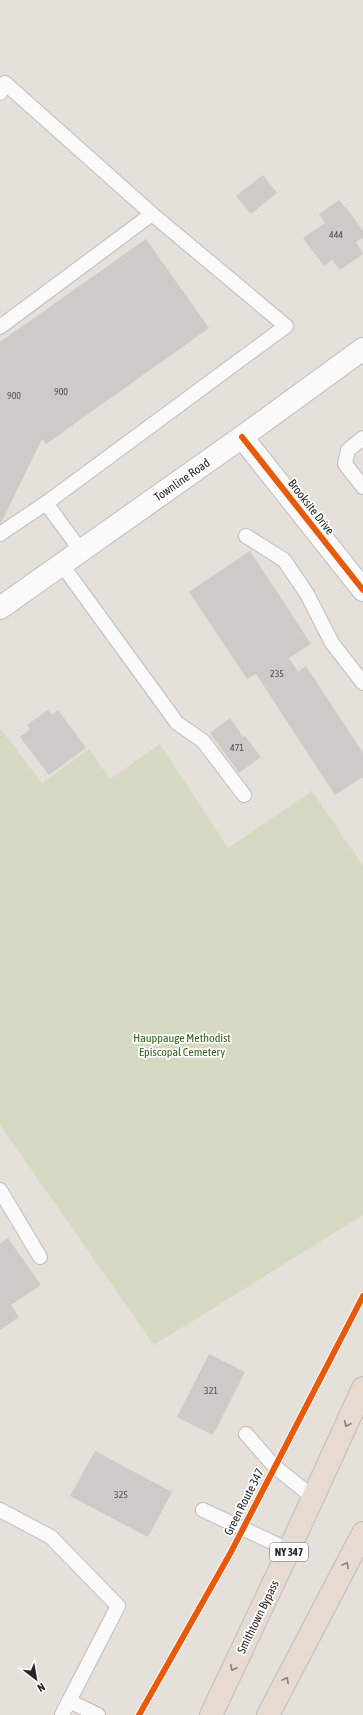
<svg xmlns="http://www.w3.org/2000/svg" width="363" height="1715" font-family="'Asap Condensed',sans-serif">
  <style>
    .cemetery { fill: #d5d9c2 }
    .building { fill: #cecac7 }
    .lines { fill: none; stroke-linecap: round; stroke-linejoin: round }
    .service-casing { stroke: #bfbdbd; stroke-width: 16 }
    .tertiary-casing { stroke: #bfbdbd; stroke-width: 24 }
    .secondary-casing { stroke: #bfbdbd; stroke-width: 24 }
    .trunk-casing { stroke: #bfbcbb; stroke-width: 24 }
    .service { stroke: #fbfafa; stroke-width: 14 }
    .tertiary { stroke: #fbfafa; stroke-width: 22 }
    .secondary { stroke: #fbfafa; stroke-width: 22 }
    .trunk { stroke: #e7dad1; stroke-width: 22 }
    .cycleway-casing { stroke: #fff; stroke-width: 8 }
    .cycleway { stroke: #e8590c; stroke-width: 6 }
    .oneway { stroke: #87807c }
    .labels { text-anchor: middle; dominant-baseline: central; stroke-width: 3.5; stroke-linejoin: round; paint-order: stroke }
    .number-label { font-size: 10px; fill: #525050 }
    .shield { fill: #fff; stroke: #686868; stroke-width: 1 }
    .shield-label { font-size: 11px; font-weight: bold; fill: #272727 }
    .street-label { font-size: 12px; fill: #272727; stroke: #fff }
    .park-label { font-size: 12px; fill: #336317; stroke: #fff }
  </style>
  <rect width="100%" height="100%" fill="#e6e0db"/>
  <polygon class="cemetery" points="0,728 42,783 89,749 110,779 160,744 228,848 312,791 363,866 363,1215 154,1345 0,1125"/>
  <g class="building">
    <polygon points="263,175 277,193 251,214 236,196"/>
    <polygon points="339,200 345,208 346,207 363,231 363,238 356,242 363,254 340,270 332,260 324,266 303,238 325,223 319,214"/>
    <polygon points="146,239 209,328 46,444 42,439 0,525 0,342"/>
    <polygon points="250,551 311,644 289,658 298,672 306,666 363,753 363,777 335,795 256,674 247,679 189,592"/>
    <polygon points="48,710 52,715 58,710 86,748 49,775 20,737 30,729 27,725"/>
    <polygon points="230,718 243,737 245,736 261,757 239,773 210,733"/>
    <polygon points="8,1238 41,1285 11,1305 19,1317 0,1330 0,1244"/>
    <polygon points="209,1354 245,1372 213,1435 177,1417"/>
    <polygon points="95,1451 172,1492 148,1537 70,1496"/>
  </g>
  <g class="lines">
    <defs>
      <g id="service">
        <polyline points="0,93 5,83 152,214 286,326 49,501 0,534"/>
        <polyline points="0,327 152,214"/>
        <polyline points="363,438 348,450 345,464 363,487"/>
        <polyline points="46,503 81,551"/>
        <polyline points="246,536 284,560 307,594 332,643 363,683"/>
        <polyline points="62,565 177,723 203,741 244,795"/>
        <polyline points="0,1190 40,1257"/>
        <polyline points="246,1434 274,1466 314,1498"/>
        <polyline points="0,1510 51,1537 118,1606 69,1701 98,1715"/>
        <polyline points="203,1510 289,1550"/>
        <polyline points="62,1715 69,1701"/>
      </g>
      <polyline id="tertiary" points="242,437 363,590"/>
      <polyline id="secondary" points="0,608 242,437 363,349"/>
      <g id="trunk">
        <polyline points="211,1715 289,1550 363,1388"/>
        <polyline points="268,1715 363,1533"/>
      </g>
    </defs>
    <use href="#service" class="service-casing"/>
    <use href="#tertiary" class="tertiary-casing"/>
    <use href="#secondary" class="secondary-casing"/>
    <use href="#trunk" class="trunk-casing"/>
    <use href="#service" class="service"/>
    <use href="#tertiary" class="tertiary"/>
    <use href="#secondary" class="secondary"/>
    <use href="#trunk" class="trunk"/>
    <defs>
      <g id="cycleway">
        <polyline points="242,437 363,590"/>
        <polyline points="139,1715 231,1552 363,1296"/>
      </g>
    </defs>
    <use href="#cycleway" class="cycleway-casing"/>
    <use href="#cycleway" class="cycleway"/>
  </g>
  <defs><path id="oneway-chevron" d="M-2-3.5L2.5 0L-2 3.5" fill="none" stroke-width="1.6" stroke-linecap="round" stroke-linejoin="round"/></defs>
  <g class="oneway">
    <use href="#oneway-chevron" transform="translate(347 1424) rotate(114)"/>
    <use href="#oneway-chevron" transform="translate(346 1565) rotate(-62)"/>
    <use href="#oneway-chevron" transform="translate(233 1668) rotate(116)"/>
    <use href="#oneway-chevron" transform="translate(286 1680) rotate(-62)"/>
  </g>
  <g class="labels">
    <g class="number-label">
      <text x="336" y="234">444</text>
      <text x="61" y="391">900</text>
      <text x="14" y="395">900</text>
      <text x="277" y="673">235</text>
      <text x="237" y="747">471</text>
      <text x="211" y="1390">321</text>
      <text x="121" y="1494">325</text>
    </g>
    <rect class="shield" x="270" y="1543" width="38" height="18" rx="3"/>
    <g class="shield-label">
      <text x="289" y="1552">NY 347</text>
    </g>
    <g class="street-label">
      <text transform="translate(182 480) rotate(-35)">Townline Road</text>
      <text transform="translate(311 507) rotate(52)">Brooksite Drive</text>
      <text transform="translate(244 1502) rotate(-63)">Green Route 347</text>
      <text transform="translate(258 1617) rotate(-64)">Smithtown Bypass</text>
    </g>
    <g class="park-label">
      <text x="182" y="1038">Hauppauge Methodist<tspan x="182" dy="14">Episcopal Cemetery</tspan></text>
    </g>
  </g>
  <g transform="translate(36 1679) rotate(149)" stroke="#ffffff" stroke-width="3" paint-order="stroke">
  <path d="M0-3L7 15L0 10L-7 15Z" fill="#272727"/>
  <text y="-6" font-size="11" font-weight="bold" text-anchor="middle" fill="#272727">N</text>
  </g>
</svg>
